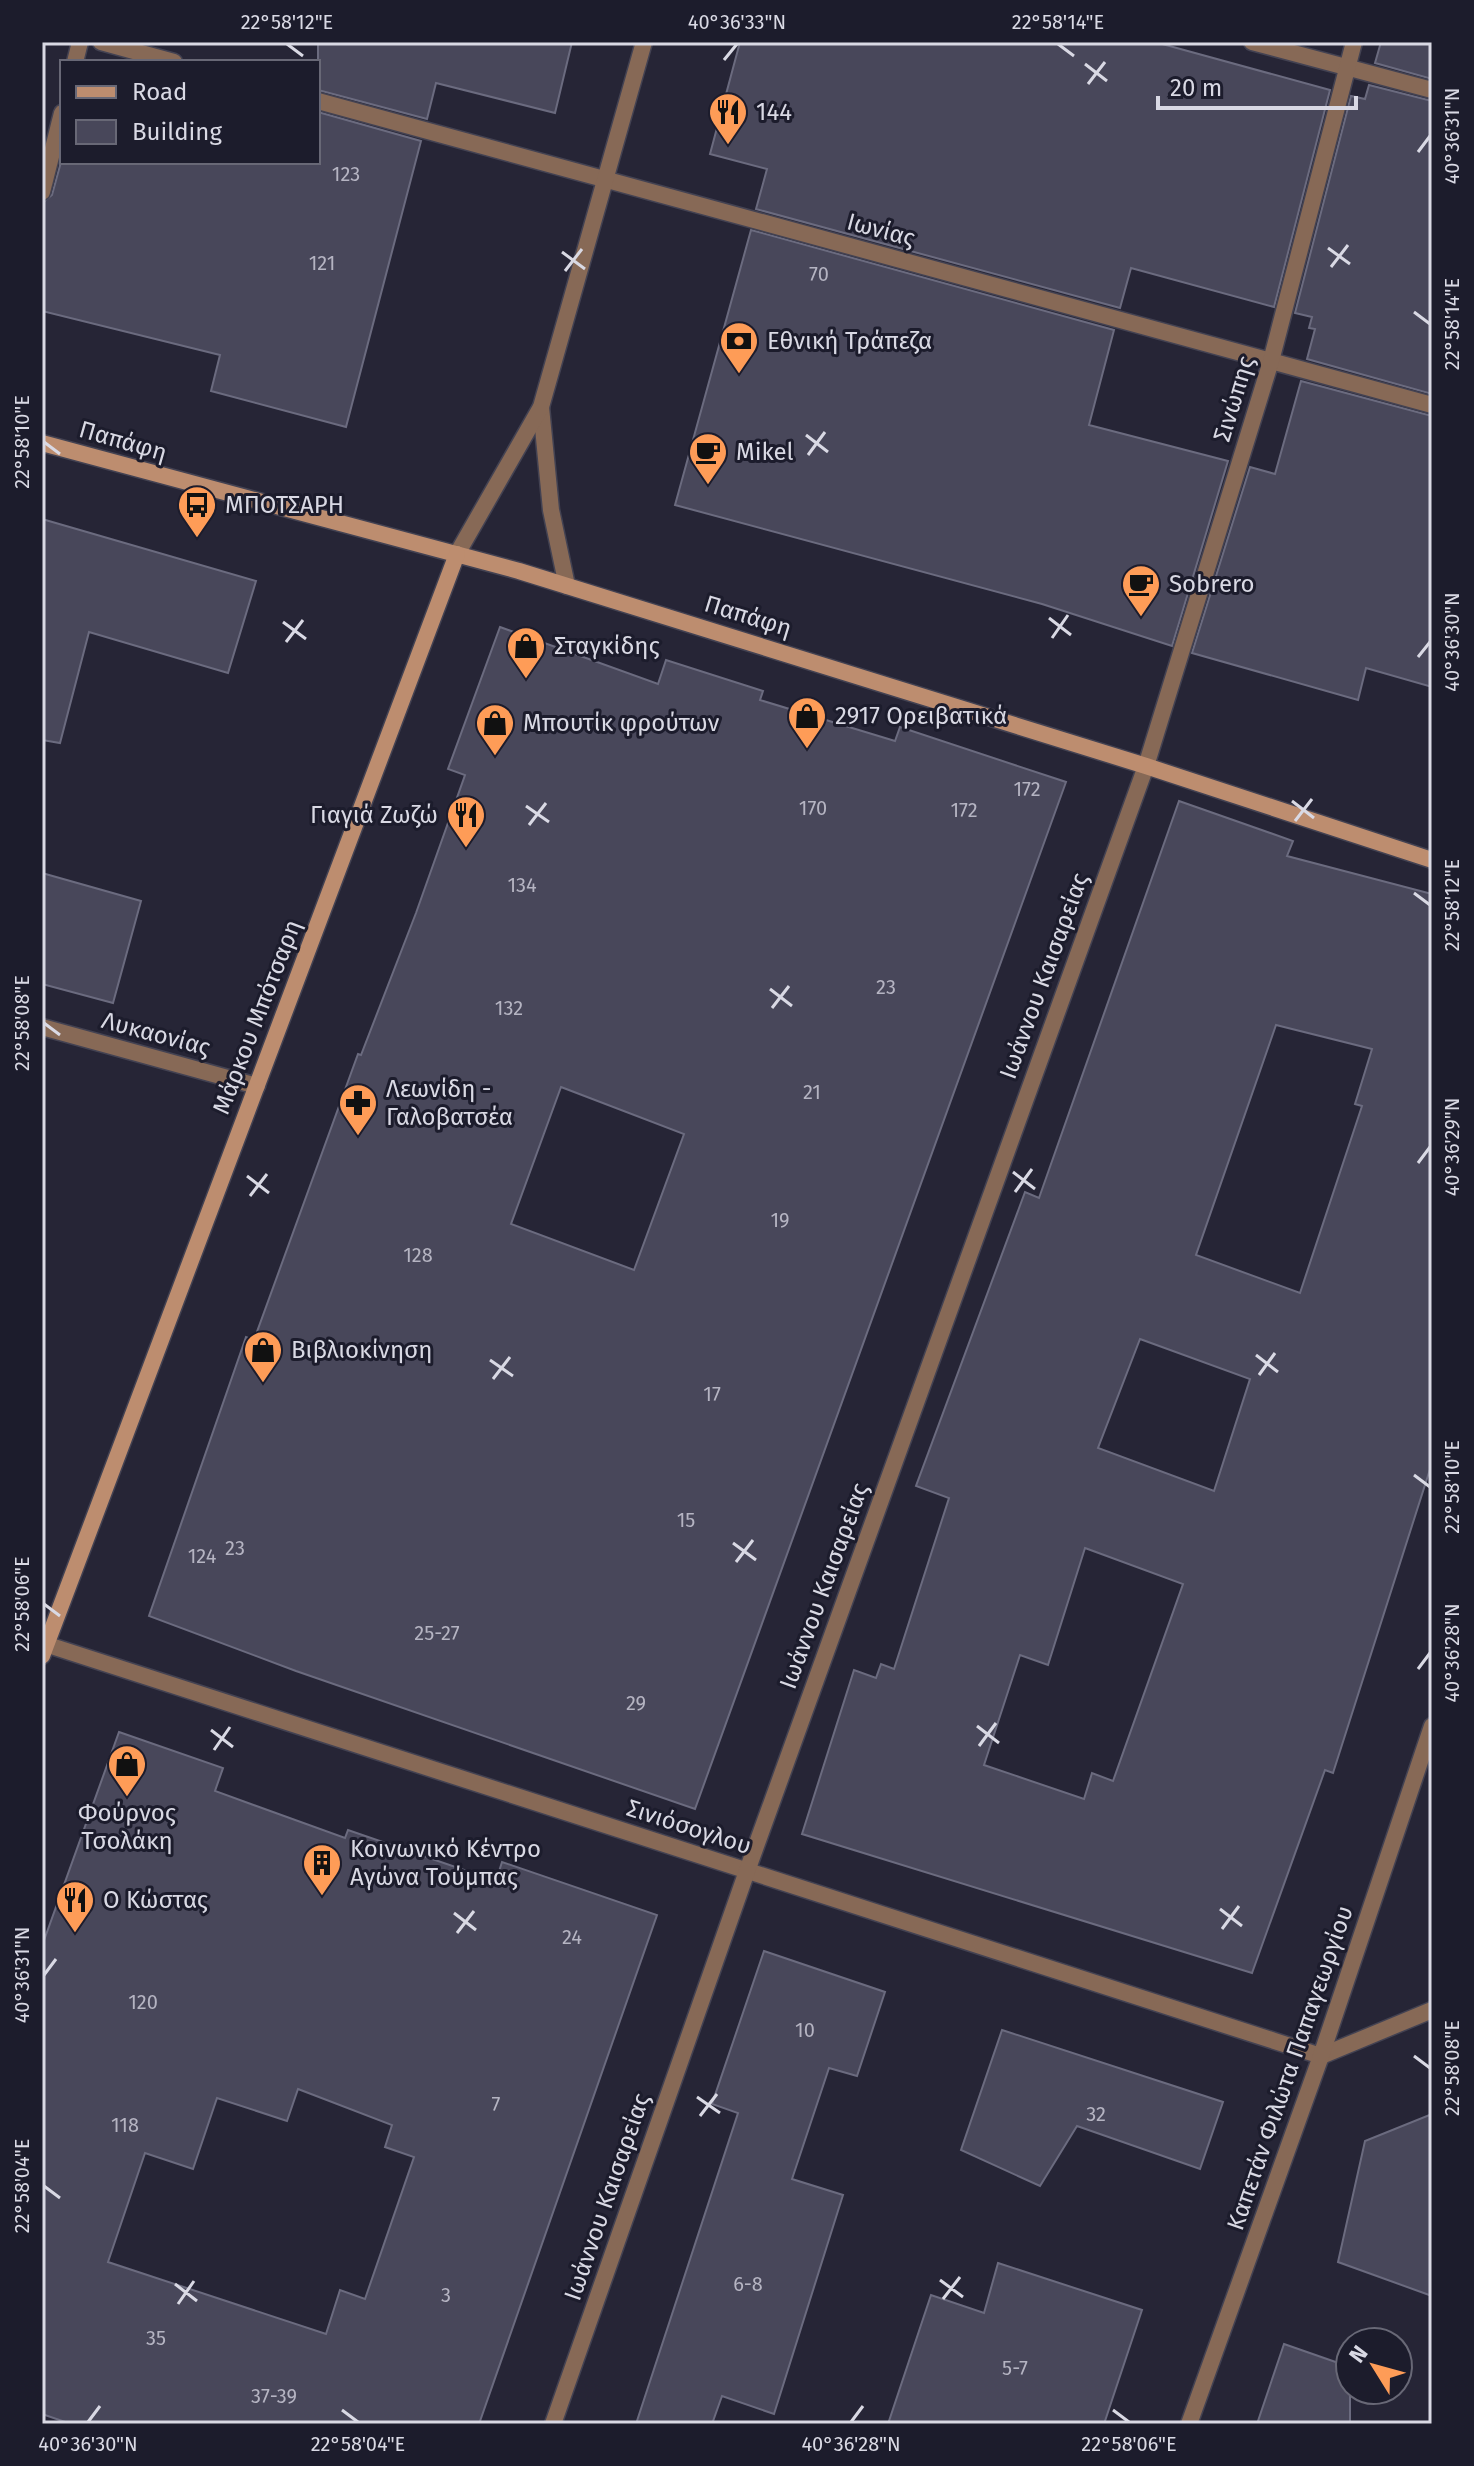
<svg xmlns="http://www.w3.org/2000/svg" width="1474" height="2466" font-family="'Fira Sans',sans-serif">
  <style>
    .building { fill: #48475a; stroke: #6b6b7f; stroke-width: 2; fill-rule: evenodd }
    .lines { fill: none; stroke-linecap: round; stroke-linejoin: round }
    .pedestrian-casing { stroke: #434252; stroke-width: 19 }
    .minor-casing { stroke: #434252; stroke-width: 19 }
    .tertiary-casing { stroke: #434252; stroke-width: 19 }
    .secondary-casing { stroke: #434252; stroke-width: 19 }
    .pedestrian { stroke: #876956; stroke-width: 16 }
    .minor { stroke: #876956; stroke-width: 16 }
    .tertiary { stroke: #876956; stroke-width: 16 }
    .secondary { stroke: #bd8d6f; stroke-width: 16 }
    .ticks { fill: none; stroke: #d9d9e4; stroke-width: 3 }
    .labels { text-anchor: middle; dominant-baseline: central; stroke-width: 6; stroke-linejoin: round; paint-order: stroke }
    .number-label { font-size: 20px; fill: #b5b4c2 }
    .poi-label { font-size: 24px; fill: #d9d9e4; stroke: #1c1c2c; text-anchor: start }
    .street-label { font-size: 24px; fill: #d9d9e4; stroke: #1c1c2c }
    .neatline { fill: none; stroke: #d9d9e4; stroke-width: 3 }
    .ticks-label { font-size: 20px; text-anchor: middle; fill: #d9d9e4 }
  </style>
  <rect width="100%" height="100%" fill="#262536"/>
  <g class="building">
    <polygon points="318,42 572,42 555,113 436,83 427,119 318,90"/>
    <polygon points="740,42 1155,42 1330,90 1274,307 1131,268 1120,308 756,209 767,169 710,154"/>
    <polygon points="1381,42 1432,42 1432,79 1375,63"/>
    <polygon points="1369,85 1432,101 1432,394 1307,359 1315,329 1309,328 1312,317 1295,313 1351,96 1365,99"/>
    <polygon points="318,112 421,141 346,427 211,391 220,355 42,311 42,203 52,195 61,162 318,162"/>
    <polygon points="751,230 1114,330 1089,425 1228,461 1172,646 1042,604 675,505"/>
    <polygon points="1301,381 1432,416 1432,687 1366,668 1358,700 1192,653 1250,467 1275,474"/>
    <polygon points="42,519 256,581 228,673 89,632 60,743 42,740"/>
    <path d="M500 627 658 684 666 660 763 691 760 700 895 741 900 727 1066 782 695 1809 296 1671 149 1616 246 1337 254 1340 358 1054 361 1055 416 913 465 775 448 769ZM561 1087 684 1134 634 1270 511 1224Z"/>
    <path d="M1179 801 1293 841 1287 856 1432 894V1463L1333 1773 1325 1770 1252 1973 802 1834 854 1670 876 1678 881 1664 894 1669 949 1498 916 1486 1025 1192 1039 1198ZM1276 1025 1372 1049 1355 1104 1362 1106 1300 1293 1196 1255ZM1140 1339 1250 1379 1214 1491 1098 1448ZM1085 1548 1183 1584 1113 1781 1092 1773 1084 1799 984 1765 1020 1655 1048 1665Z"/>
    <polygon points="42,873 141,901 113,1003 42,984"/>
    <path d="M119 1732 223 1768 215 1791 345 1838 348 1830 496 1881 502 1862 657 1915 479 2424H71L42 2414V1946ZM298 2089 392 2125 385 2147 414 2157 365 2299 340 2290 326 2334 108 2262 145 2153 193 2169 217 2098 287 2121Z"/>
    <polygon points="764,1951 885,1992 857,2076 829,2068 792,2179 843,2195 774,2414 722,2396 712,2424 636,2424 738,2113 712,2104"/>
    <polygon points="1002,2030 1223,2102 1200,2169 1077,2126 1040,2186 961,2150"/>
    <polygon points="1432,2114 1432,2296 1338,2262 1365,2141"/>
    <polygon points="998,2263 1142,2310 1104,2424 888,2424 931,2295 984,2313"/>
    <polygon points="1284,2344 1350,2367 1350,2424 1257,2424"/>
  </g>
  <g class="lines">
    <defs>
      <g id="pedestrian">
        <polyline points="75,62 80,42"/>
        <polyline points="42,192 62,113"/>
      </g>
      <g id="minor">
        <polyline points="101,42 174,62"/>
        <polyline points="1252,42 1432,90"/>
        <polyline points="318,101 1432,405"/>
        <polyline points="42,1027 257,1086"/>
        <polyline points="42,1643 1321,2056 1432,2010"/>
        <polyline points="553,2424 747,1871 1146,766 1271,361 1354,42"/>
        <polyline points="1189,2424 1321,2056 1432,1726"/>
      </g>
      <g id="tertiary">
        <polyline points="541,407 551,510 567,586"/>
        <polyline points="457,554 541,407 644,42"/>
      </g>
      <g id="secondary">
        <polyline points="42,443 519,571 1146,766 1432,860"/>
        <polyline points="42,1656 457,554"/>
      </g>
    </defs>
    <use href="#pedestrian" class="pedestrian-casing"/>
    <use href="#minor" class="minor-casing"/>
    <use href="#tertiary" class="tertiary-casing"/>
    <use href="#secondary" class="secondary-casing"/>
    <use href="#pedestrian" class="pedestrian"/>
    <use href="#minor" class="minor"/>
    <use href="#tertiary" class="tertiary"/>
    <use href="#secondary" class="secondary"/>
  </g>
  <path class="ticks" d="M287 44 303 56M1058 44 1074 56M724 60 737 44M1085 64 1107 81M1088 84 1105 62M1418 152 1430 136M1328 248 1350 264M562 252 585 269M1331 267 1348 245M565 271 582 249M1414 312 1430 324M806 435 828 452M44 442 60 454M808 455 825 432M1049 618 1071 635M283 622 306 639M1052 638 1068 615M286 642 303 620M1418 657 1430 642M1292 801 1314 818M526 806 549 822M1295 821 1312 799M529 825 546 803M1414 893 1430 905M770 989 792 1006M772 1008 789 986M44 1023 60 1035M1418 1163 1430 1147M1013 1172 1035 1189M247 1176 269 1193M1015 1192 1032 1169M250 1196 267 1174M1256 1355 1278 1372M490 1360 513 1376M1259 1375 1275 1353M493 1379 510 1357M1414 1475 1430 1487M733 1543 756 1560M736 1562 753 1540M44 1604 60 1616M1418 1669 1430 1653M977 1726 999 1743M211 1730 233 1747M979 1746 996 1723M214 1750 230 1727M1220 1909 1242 1926M454 1913 476 1930M1222 1929 1239 1906M457 1933 474 1911M44 1975 56 1959M1414 2056 1430 2068M697 2097 720 2113M700 2116 717 2094M44 2186 60 2198M940 2280 963 2297M175 2284 197 2301M943 2299 960 2277M178 2304 194 2281M342 2410 358 2422M1113 2410 1129 2422M88 2422 100 2406M851 2422 863 2406"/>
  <defs>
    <symbol id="restaurant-pin" viewBox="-11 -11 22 30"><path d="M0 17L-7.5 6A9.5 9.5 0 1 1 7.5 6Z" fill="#fe9c57" stroke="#1c1c2c"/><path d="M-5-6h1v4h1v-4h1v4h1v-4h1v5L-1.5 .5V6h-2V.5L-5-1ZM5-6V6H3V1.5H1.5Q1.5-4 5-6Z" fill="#111"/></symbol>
    <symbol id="bank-pin" viewBox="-11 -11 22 30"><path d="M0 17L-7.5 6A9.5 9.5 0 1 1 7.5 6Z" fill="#fe9c57" stroke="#1c1c2c"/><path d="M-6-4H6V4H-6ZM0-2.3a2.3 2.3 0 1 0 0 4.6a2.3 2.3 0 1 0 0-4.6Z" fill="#111"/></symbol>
    <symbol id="cafe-pin" viewBox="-11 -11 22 30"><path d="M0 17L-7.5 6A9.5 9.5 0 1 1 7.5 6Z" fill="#fe9c57" stroke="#1c1c2c"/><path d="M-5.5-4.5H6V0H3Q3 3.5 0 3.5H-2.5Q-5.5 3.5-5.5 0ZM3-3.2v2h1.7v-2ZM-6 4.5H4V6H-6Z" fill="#111"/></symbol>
    <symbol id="bus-pin" viewBox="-11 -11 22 30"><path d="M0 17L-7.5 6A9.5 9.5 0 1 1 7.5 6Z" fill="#fe9c57" stroke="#1c1c2c"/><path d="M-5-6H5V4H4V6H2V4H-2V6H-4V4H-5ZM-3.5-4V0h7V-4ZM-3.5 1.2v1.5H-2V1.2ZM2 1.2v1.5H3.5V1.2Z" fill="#111"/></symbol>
    <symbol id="shop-pin" viewBox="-11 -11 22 30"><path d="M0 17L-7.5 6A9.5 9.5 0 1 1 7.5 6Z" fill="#fe9c57" stroke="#1c1c2c"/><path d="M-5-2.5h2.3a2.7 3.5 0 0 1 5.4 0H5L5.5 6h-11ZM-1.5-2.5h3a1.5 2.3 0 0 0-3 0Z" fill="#111"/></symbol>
    <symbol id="pharmacy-pin" viewBox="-11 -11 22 30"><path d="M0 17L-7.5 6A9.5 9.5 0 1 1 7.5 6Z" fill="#fe9c57" stroke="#1c1c2c"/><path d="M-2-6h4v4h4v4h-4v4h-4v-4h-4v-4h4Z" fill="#111"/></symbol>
    <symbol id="building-pin" viewBox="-11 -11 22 30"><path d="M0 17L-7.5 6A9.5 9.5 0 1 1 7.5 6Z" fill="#fe9c57" stroke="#1c1c2c"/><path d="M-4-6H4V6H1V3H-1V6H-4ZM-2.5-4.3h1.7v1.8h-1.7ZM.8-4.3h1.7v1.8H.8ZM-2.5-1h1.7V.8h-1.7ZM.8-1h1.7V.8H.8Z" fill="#111"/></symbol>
  </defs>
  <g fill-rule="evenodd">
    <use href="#restaurant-pin" x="706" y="90" width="44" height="60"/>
    <use href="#bank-pin" x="717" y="319" width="44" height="60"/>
    <use href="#cafe-pin" x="686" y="430" width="44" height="60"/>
    <use href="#bus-pin" x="175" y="483" width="44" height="60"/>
    <use href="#cafe-pin" x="1119" y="562" width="44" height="60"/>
    <use href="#shop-pin" x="504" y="624" width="44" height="60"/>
    <use href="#shop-pin" x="785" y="694" width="44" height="60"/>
    <use href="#shop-pin" x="473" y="701" width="44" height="60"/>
    <use href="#restaurant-pin" x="444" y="793" width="44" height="60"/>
    <use href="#pharmacy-pin" x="336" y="1081" width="44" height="60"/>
    <use href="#shop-pin" x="241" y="1328" width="44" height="60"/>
    <use href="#shop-pin" x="105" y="1742" width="44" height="60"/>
    <use href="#building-pin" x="300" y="1841" width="44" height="60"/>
    <use href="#restaurant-pin" x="53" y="1878" width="44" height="60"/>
  </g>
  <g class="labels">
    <g class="number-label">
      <text x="346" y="174">123</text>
      <text x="322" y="263">121</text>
      <text x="819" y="274">70</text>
      <text x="1027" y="789">172</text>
      <text x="813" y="808">170</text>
      <text x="964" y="810">172</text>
      <text x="522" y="885">134</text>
      <text x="886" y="987">23</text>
      <text x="509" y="1008">132</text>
      <text x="812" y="1092">21</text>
      <text x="780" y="1220">19</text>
      <text x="418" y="1255">128</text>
      <text x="712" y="1394">17</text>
      <text x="686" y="1520">15</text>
      <text x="235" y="1548">23</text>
      <text x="202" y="1556">124</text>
      <text x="437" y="1633">25-27</text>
      <text x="636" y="1703">29</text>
      <text x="572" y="1937">24</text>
      <text x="143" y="2002">120</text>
      <text x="805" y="2030">10</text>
      <text x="496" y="2104">7</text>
      <text x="1096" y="2114">32</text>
      <text x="125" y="2125">118</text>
      <text x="748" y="2284">6-8</text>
      <text x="446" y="2295">3</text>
      <text x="156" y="2338">35</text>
      <text x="1015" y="2368">5-7</text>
      <text x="274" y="2396">37-39</text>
    </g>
    <g class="poi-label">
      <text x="756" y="112">144</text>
      <text x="767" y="341">Εθνική Τράπεζα</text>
      <text x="736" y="452">Mikel</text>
      <text x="225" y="505">ΜΠΟΤΣΑΡΗ</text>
      <text x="1169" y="584">Sobrero</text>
      <text x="554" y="646">Σταγκίδης</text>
      <text x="835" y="716">2917 Ορειβατικά</text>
      <text x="523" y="723">Μπουτίκ φρούτων</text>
      <text x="438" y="815" text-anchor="end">Γιαγιά Ζωζώ</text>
      <text x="386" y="1089">Λεωνίδη -<tspan x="386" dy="28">Γαλοβατσέα</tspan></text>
      <text x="291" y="1350">Βιβλιοκίνηση</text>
      <text x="127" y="1813" text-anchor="middle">Φούρνος<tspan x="127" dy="28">Τσολάκη</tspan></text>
      <text x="350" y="1849">Κοινωνικό Κέντρο<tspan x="350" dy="28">Αγώνα Τούμπας</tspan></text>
      <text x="103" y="1900">Ο Κώστας</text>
    </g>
    <g class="street-label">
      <text transform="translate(881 230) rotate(15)">Ιωνίας</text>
      <text transform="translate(1234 399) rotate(-73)">Σινώπης</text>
      <text transform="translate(123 441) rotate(16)">Παπάφη</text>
      <text transform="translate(748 616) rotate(17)">Παπάφη</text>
      <text transform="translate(1044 976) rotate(-70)">Ιωάννου Καισαρείας</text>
      <text transform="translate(257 1017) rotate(-69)">Μάρκου Μπότσαρη</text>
      <text transform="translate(156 1034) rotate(15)">Λυκαονίας</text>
      <text transform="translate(824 1586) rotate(-70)">Ιωάννου Καισαρείας</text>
      <text transform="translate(689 1827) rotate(18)">Σινιόσογλου</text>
      <text transform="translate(1290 2068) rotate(-71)">Καπετάν Φιλώτα Παπαγεωργίου</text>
      <text transform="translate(607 2197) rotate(-71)">Ιωάννου Καισαρείας</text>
    </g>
  </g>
  <rect width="1474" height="2466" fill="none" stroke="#1c1c2c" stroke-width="88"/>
  <rect x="60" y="60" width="260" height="104" fill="#1c1c2c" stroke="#686876" stroke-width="2"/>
  <rect x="76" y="86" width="40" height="12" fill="#bd8d6f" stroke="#686876" stroke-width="2"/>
  <text x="132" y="100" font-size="24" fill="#d9d9e4">Road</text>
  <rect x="76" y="120" width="40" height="24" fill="#48475a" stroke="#686876" stroke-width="2"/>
  <text x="132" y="140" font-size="24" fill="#d9d9e4">Building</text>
  <g transform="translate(1374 2366) rotate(307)"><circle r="38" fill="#1c1c2c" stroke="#686876" stroke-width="2"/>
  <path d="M0-6L14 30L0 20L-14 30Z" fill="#fe9c57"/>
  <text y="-12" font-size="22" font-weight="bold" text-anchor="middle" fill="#d9d9e4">N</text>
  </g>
  <path d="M1158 96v12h198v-12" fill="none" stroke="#d9d9e4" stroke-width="4"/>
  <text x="1170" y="96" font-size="24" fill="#d9d9e4" stroke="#1c1c2c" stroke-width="6" paint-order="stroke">20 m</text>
  <rect x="44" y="44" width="1386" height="2378" class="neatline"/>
  <g class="ticks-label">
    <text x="287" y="29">22°58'12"E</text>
    <text x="737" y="29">40°36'33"N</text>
    <text x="1058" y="29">22°58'14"E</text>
    <text transform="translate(1452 136) rotate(-90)" y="7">40°36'31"N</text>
    <text transform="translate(1452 324) rotate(-90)" y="7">22°58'14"E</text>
    <text transform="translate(22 442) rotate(-90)" y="7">22°58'10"E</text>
    <text transform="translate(1452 642) rotate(-90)" y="7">40°36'30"N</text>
    <text transform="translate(1452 905) rotate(-90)" y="7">22°58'12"E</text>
    <text transform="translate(22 1023) rotate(-90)" y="7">22°58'08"E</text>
    <text transform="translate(1452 1147) rotate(-90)" y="7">40°36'29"N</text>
    <text transform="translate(1452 1487) rotate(-90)" y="7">22°58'10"E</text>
    <text transform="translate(22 1604) rotate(-90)" y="7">22°58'06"E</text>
    <text transform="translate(1452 1653) rotate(-90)" y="7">40°36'28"N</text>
    <text transform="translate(22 1975) rotate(-90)" y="7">40°36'31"N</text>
    <text transform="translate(1452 2068) rotate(-90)" y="7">22°58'08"E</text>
    <text transform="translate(22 2186) rotate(-90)" y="7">22°58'04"E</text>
    <text x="88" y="2451">40°36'30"N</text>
    <text x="358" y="2451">22°58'04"E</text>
    <text x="851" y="2451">40°36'28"N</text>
    <text x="1129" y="2451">22°58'06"E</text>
  </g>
</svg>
